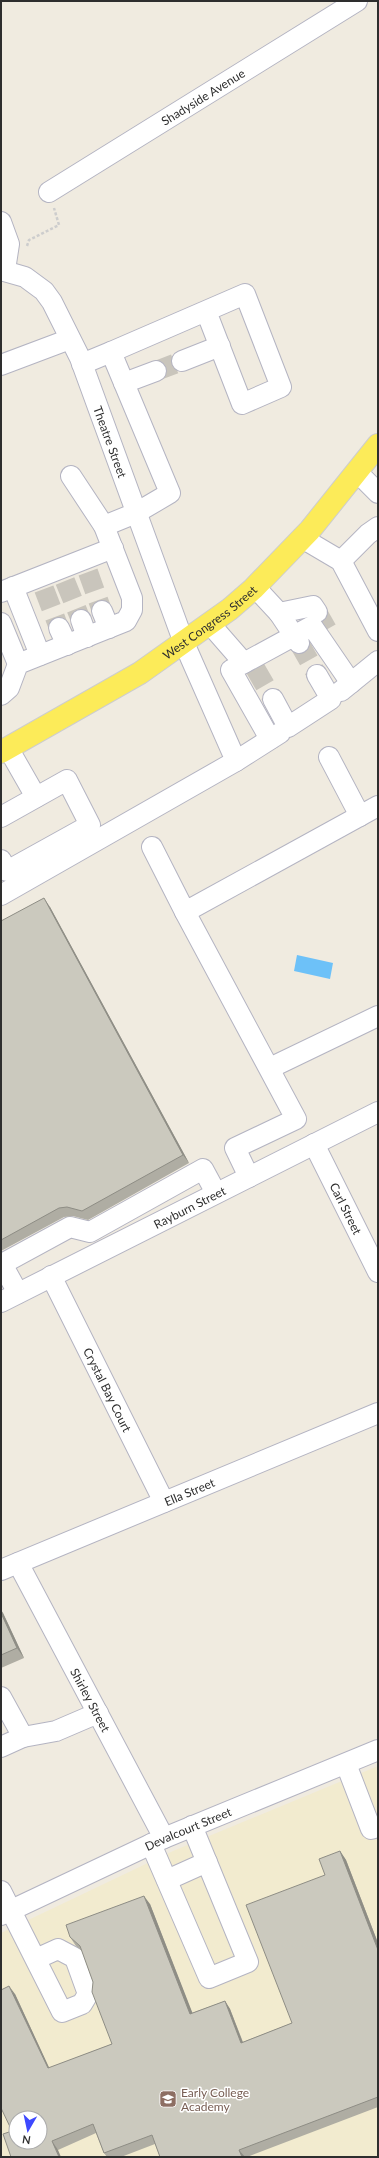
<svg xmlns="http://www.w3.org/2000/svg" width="379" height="2158" font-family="Lato,sans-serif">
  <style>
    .education { fill: #f2ebcf; fill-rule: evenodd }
    .water { fill: #6dc1f8 }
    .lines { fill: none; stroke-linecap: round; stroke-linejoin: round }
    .minor-tunnel { stroke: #c9c5bc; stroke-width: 20; stroke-dasharray: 20 10; stroke-linecap: butt }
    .minor-casing { stroke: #b4b4c2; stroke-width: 22 }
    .major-casing { stroke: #cdcdcd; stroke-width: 24 }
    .path { stroke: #cdcdcd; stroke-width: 2.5; stroke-dasharray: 3 2; stroke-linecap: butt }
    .minor { stroke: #fff; stroke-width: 20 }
    .major { stroke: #fceb59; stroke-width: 22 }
    .wall { fill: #afada3 }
    .shaded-wall { fill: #8e8d85 }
    .building { fill: #cbc9be; stroke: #8e8d85; fill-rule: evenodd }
    .labels { text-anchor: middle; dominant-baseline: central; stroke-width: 3; stroke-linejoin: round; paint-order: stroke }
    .street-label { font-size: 12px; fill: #2e2e2e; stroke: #fff }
    .education-label { font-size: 12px; fill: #785e54; stroke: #fff; text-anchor: start }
  </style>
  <rect width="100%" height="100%" fill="#f0ebe0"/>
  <path class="education" d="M378 1766V2157H1V1933L173 1851ZM16 2118H40V2142H16Z"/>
  <polygon class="water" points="297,955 333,963 330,979 294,971"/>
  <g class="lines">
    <g class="minor-tunnel">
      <polyline points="156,371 182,361"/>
      <polyline points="88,572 102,611"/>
      <polyline points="65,581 81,620"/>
      <polyline points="44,589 59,628"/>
      <polyline points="317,612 329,633"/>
      <polyline points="299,643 317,675"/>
      <polyline points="255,668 273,699"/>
    </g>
    <defs>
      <g id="minor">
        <path id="s1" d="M49 192 357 1"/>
        <polyline points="1,222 9,244 5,270"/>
        <path id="s2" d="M1 270 25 277 44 291 52 302 80 358 184 643 236 761 1 895"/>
        <polyline points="182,361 220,346"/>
        <polyline points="82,364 111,352"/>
        <polyline points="1,365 70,339"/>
        <polyline points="124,383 156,371"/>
        <polyline points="357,472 378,493"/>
        <polyline points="104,526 136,513 170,493 111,352 245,294 281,387 242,404 206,311"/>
        <polyline points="302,538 341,561 378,631"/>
        <polyline points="341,561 368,534 378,527"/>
        <polyline points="13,587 40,655"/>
        <polyline points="255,587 279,613 299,643"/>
        <polyline points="1,592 113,548"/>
        <polyline points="102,611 109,628"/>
        <polyline points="279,613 313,606 317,612"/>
        <polyline points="81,620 87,637"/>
        <polyline points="1,623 18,664"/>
        <polyline points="210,624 244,663"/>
        <polyline points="59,628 67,645"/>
        <polyline points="341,691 378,661"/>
        <polyline points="1,695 9,688 18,664 126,621 132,610 132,598 104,526 71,476"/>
        <polyline points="273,699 288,727 331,699 317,675"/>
        <polyline points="270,739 231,670 312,626 351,683"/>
        <polyline points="8,748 36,797"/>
        <polyline points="329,757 360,816"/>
        <polyline points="236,761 280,733"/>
        <polyline points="1,817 67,780 90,825 7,871 1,860"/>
        <polyline points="152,847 185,912 378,806"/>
        <polyline points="185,912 296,1119 235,1148 249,1177"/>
        <polyline points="270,1068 378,1016"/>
        <path id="s3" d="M314 1144 378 1272"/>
        <path id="s4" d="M51 1276 164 1502"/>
        <polyline points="18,1293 2,1264 70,1227 90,1232 203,1169 216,1193"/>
        <path id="s5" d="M1 1302 378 1112"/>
        <path id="s6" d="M18 1563 164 1838"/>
        <path id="s7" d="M1 1570 378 1413"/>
        <polyline points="1,1697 23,1737"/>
        <polyline points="1,1747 23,1737 56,1731 98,1713"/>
        <polyline points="346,1764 371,1829 378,1827"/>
        <polyline points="151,1844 209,1978 248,1962 192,1826"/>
        <polyline points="167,1880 207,1862"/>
        <polyline points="1,1891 62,2012 82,2004 88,1994 75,1958 58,1949 36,1959"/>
        <path id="s8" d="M1 1915 164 1838 378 1750"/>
      </g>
      <g id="major">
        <path id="s9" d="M1 752 140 673 230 609 253 589 310 530 378 445"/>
      </g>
    </defs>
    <use href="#minor" class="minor-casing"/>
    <use href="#major" class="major-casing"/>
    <polyline class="path" points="27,246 29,240 59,225 54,208"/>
    <use href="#minor" class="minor"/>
    <use href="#major" class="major"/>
  </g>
  <g class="wall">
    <polygon points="50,907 189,1163 88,1220 73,1216 64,1217 1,1251 1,921"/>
    <polygon points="1,1610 3,1613 24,1658 1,1668"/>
    <polygon points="340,1851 346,1860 378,1943 378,2107 247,2157 160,2157 155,2144 121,2157 107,2157 104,2153 96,2133 58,2150 12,2131 15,1994 49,2068 112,2044 93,1982 82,1951 76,1946 70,1937 150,1904 192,2013 225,2001 230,2009 243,2042 292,2023 325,1875"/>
  </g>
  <g class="shaded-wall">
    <polygon points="44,898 50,907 189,1163 183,1155"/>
    <polygon points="1,1610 3,1613 24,1658 17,1648 1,1613"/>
    <polygon points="340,1851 346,1860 378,1943 378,1950"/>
    <polygon points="144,1896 150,1904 196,2022 190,2014"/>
    <polygon points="9,1986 15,1994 53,2076 48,2068"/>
    <polygon points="225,2001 230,2009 246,2051 241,2043"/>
    <polygon points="52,2141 58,2150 61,2157 59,2157"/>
    <polygon points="239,2150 245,2157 242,2157"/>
  </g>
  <g class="building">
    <polygon points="44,898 183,1155 82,1211 67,1207 59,1208 1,1240 1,921"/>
    <polygon points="1,1613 17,1648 1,1655"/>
    <path d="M340 1851 378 1950V2097L239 2150 242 2157H160L152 2135 104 2153 93 2124 52 2141 59 2157H11L3 2134 12 2131 1 2108V1990L9 1986 48 2068 112 2044 92 1992 93 1982 80 1946 70 1937 66 1925 144 1896 190 2014 225 2001 241 2043 292 2023 246 1905 325 1875 319 1859ZM16 2118H40V2142H16Z"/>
  </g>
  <defs>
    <symbol id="school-square" viewBox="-11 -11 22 22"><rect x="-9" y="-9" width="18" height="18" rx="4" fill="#8d6e63" stroke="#fff"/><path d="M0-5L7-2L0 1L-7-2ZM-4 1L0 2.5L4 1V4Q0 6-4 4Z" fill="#fff"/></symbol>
  </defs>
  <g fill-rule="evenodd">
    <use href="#school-square" x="158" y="2089" width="20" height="20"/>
  </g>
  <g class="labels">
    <g class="street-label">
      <text stroke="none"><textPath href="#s1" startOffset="181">Shadyside Avenue</textPath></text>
      <text stroke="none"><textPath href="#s2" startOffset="214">Theatre Street</textPath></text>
      <text stroke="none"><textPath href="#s9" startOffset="246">West Congress Street</textPath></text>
      <text stroke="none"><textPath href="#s5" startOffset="211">Rayburn Street</textPath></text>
      <text stroke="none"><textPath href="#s3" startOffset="72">Carl Street</textPath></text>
      <text stroke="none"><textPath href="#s4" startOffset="127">Crystal Bay Court</textPath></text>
      <text stroke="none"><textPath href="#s7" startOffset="204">Ella Street</textPath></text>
      <text stroke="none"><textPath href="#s6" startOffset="155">Shirley Street</textPath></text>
      <text stroke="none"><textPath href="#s8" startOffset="206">Devalcourt Street</textPath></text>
    </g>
    <g class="education-label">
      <text x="181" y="2092">Early College<tspan x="181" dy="14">Academy</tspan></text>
    </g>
  </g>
  <rect width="379" height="2158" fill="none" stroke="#2e2e2e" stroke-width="4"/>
  <g transform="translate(28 2130) rotate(189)"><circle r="19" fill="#ffffff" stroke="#ababab"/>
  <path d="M0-3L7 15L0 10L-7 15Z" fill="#3e49ff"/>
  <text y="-6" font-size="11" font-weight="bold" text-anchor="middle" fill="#2e2e2e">N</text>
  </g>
</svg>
